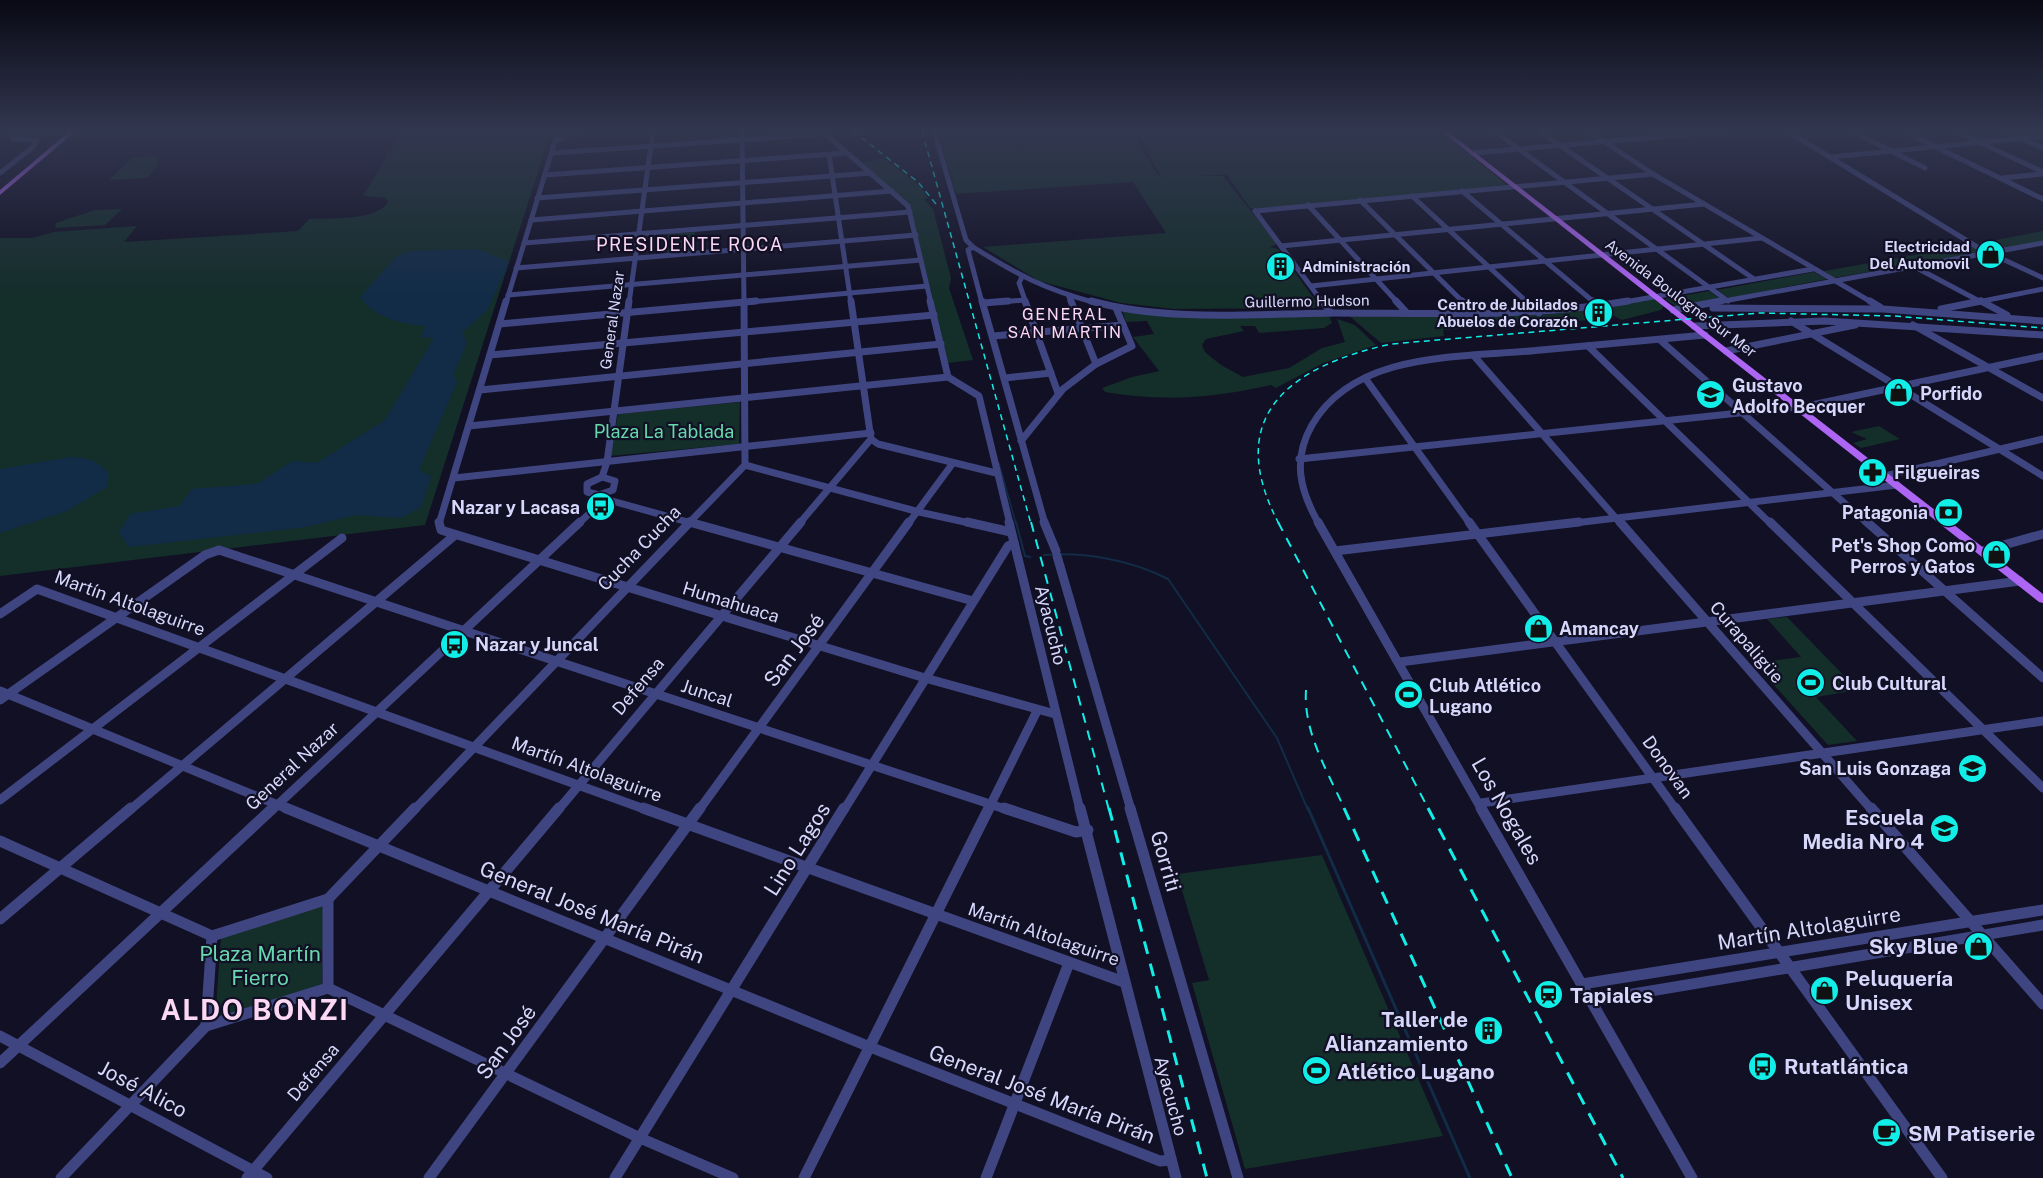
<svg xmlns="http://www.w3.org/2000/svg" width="2043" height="1178" font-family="'Public Sans',sans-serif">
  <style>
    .green { fill: #142e2a }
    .water { fill: #122c47 }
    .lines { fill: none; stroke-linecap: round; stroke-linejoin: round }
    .stream-far2 { stroke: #122c47; stroke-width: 1.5 }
    .stream-far1 { stroke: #122c47; stroke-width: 2 }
    .stream { stroke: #122c47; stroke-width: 3 }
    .minor-far3 { stroke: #3f4580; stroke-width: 5 }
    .minor-far2 { stroke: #3f4580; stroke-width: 7 }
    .minor-far1 { stroke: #3f4580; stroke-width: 9 }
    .minor { stroke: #3f4580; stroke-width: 11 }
    .major { fill: #ad65f4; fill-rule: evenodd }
    .rail-far2 { stroke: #11eee8; stroke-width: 1.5; stroke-dasharray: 6 4.5; stroke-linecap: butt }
    .rail-far1 { stroke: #11eee8; stroke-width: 2; stroke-dasharray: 10 8; stroke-linecap: butt }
    .rail { stroke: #11eee8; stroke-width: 3; stroke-dasharray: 13 10; stroke-linecap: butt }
    .labels { text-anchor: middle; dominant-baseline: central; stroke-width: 4.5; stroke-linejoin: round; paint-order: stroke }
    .far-poi-label { font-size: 15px; font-weight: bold; fill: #d7d7fc; stroke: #111024; text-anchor: end }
    .far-street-label { font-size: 15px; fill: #d7d7fc; stroke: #111024 }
    .far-neighbourhood-label { font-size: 16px; letter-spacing: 1.5px; fill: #fcd8f4; stroke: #111024 }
    .far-quarter-label { font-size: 18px; letter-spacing: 1.5px; fill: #fcd8f4; stroke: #111024 }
    .poi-label { font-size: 18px; font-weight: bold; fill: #d7d7fc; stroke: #111024; text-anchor: start }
    .park-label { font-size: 18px; fill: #67d8ad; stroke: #111024 }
    .street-label { font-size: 18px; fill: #d7d7fc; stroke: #111024 }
    .near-street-label { font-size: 21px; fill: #d7d7fc; stroke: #111024 }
    .near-poi-label { font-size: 21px; font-weight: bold; fill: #d7d7fc; stroke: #111024; text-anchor: start }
    .near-park-label { font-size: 21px; fill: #67d8ad; stroke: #111024 }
    .near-district-label { font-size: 28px; font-weight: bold; letter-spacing: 1.5px; fill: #fcd8f4; stroke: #111024 }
  </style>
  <rect width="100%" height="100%" fill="#111024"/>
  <g class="green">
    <path d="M402 131H551L425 525 0 576V238H32L54 232 137 226 124 242 298 231 309 219C329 218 377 221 388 202L386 198 363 196Z"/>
    <polygon points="937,131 1132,131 1157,174 1165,178 1160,175 1136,131 1440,131 1507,185 1255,209 1250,208 1227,175 1193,175 1223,176 1277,244 1270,247 1278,249 1321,308 1174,309 1121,303 1039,281 983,247 1166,233 1133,182 956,194"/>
    <polygon points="155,156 158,158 156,167 147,178 109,180 132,158"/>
    <polygon points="884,158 919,185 928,198 924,199 933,209 951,278 949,288 973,360 948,363 909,207 862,163"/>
    <polygon points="122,209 105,225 55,228 56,223 95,210"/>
    <polygon points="2043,231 2043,242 1990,251 1981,247 1980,243"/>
    <polygon points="695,232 694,252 667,254 668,234"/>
    <polygon points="1972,245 1983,252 1834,278 1824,271"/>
    <polygon points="1814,272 1827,279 1729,298 1717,290"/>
    <polygon points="1709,291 1722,300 1677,307 1665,299"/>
    <polygon points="1654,299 1664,306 1661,310 1622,320 1612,315 1592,317 1593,320 1443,330 1444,336 1381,343 1348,315 1542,315"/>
    <path d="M1122 310 1329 316 1332 323 1324 328 1259 333 1255 326H1240L1244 331 1206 339 1202 345 1205 352 1221 365 1243 377 1289 368 1322 348 1345 342 1337 319 1355 325 1376 345 1323 363 1276 388 1271 385C1215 398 1162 402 1105 392L1102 388 1132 377 1159 371 1133 337 1154 334 1147 321 1126 322Z"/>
    <polygon points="740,402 739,444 610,456 618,414"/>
    <polygon points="1879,426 1900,439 1861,448 1853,443 1867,439 1851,432"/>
    <polygon points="1787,617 1858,690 1816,697 1857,741 1828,745 1754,663 1801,657 1767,619"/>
    <polygon points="1322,855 1443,1136 1245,1169 1192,983 1209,980 1177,874"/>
    <polygon points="324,906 322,985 215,1019 221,937"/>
  </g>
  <g class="water">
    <path d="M477 249 509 262 488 309 462 333 467 343 453 375 457 382 419 470 431 477 421 507 401 518 355 515 306 527 129 547 119 532 130 514 179 506 192 489 257 484 292 461 317 463 385 420 434 338 420 337 426 326C401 324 375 318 360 297L397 256 411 251Z"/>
    <path d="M71 457C89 458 96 460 109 474L107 487 67 511 0 533V469Z"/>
  </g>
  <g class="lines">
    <polyline class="stream-far2" points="999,463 1016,524"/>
    <g class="stream-far1">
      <polyline points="1016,522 1025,556 1030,557"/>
      <path d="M1044 555C1086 552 1131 560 1168 579L1277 738 1308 810"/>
    </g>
    <polyline class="stream" points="1308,808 1470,1178"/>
    <g class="minor-far3">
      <polyline points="742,131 744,303"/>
      <polyline points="822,131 908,206 931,303"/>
      <polyline points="934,131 966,240 973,247 968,250 982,303"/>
      <polyline points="1494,131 1728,301"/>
      <polyline points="1539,131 1754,279"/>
      <polyline points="1588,131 1653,174 1873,303"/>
      <polyline points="1787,131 1979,248 2043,278"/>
      <polyline points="1851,131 1925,168"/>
      <polyline points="1903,131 2043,199"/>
      <polyline points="1955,131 2043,172"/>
      <polyline points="2005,131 2043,148"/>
      <polyline points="47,132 63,131"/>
      <polyline points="556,141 581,131"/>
      <polyline points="552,153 825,134"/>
      <polyline points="1472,153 1730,131"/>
      <polyline points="829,154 851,303"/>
      <polyline points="1831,157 2043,136"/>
      <polyline points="0,173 33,147 37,140 12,139 21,133 49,131"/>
      <polyline points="545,175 846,153"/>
      <polyline points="2002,178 2043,174"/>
      <polyline points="1462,191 1595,303"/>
      <polyline points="1412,196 1528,303"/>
      <polyline points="537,198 871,173"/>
      <polyline points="1360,200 1464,303"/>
      <polyline points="1308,205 1398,303"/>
      <polyline points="1255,211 1653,174"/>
      <polyline points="1255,211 1323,303"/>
      <polyline points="531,220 892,191"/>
      <polyline points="524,243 910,212"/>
      <polyline points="1281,246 1704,204"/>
      <path d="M973 247C1018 275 1044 289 1096 303"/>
      <polyline points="1915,267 1983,303"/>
      <polyline points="516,268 916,235"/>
      <polyline points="1022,277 1019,283 1026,303"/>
      <polyline points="1311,286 1761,238"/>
      <polyline points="508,295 921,260"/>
      <polyline points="1069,297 1071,303"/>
      <polyline points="506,303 558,131"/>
      <polyline points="629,303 653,131"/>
      <polyline points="739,303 927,286"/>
      <polyline points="987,303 1025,300"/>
      <polyline points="1619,303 1813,269"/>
      <polyline points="1713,303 2043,243"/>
      <polyline points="1973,303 2043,289"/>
    </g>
    <g class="minor-far2">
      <polyline points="930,301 948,377 979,396 1010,524"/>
      <polyline points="982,301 1045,524"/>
      <polyline points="1025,301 1058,393"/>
      <polyline points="1071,301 1096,364"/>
      <path d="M1091 301C1168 322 1252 314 1332 313 1430 313 1530 318 1628 301"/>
      <polyline points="1322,301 1331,313"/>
      <polyline points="1396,301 1407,313"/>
      <polyline points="1462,301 1474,313"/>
      <polyline points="1526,301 1539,313"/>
      <polyline points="1593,301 1599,306"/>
      <polyline points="1870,301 1880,307"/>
      <polyline points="1981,301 2007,315"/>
      <polyline points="983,303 1008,301"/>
      <polyline points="1713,308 1883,309 2043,321"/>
      <polyline points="1941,309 1981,301"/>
      <polyline points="1673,310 1721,301"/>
      <polyline points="1791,321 2043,476"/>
      <polyline points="500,324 756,301"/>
      <polyline points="1913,325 2043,398"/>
      <polyline points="1694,326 1825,321 2043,335"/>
      <polyline points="993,336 1123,325"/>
      <polyline points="1660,340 1868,524"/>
      <polyline points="1588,346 1771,524"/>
      <polyline points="1726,351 1855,325"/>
      <polyline points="490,355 934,315"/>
      <polyline points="1474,356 1621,524"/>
      <polyline points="1005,378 1051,373"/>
      <polyline points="1365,378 1470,524"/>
      <polyline points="480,390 941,344"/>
      <polyline points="469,426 948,377"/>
      <polyline points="871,439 878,444 996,473"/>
      <polyline points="1021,441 1063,389 1096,364 1132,346 1116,308"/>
      <polyline points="1299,459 1807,406 2043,356"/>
      <polyline points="745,465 919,512 974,524"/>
      <polyline points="1885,476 2043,439"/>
      <polyline points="602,477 607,462 629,301"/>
      <polygon points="602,477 615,481 613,490 599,495 587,492 587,484"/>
      <polyline points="454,478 871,433"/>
      <polyline points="605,499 695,524"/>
      <polyline points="439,524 506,301"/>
      <polyline points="578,524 605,499"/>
      <polyline points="688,524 745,465 744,301"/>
      <polyline points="799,524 871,439 851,301"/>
      <polyline points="908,524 953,463"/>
      <path d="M1319 524C1300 491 1292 460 1312 425 1356 349 1466 358 1541 350 1596 345 1650 340 1705 335"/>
      <polyline points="1566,524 1897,485"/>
    </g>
    <g class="minor-far1">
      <polyline points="439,522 441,530 925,678 1055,714"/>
      <polyline points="689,522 973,601"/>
      <polyline points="967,522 1011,532"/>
      <polyline points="1009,522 1080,810"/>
      <polyline points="1044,522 1056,551"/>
      <polyline points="1318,522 1482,810"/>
      <polyline points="1469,522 1676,810"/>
      <polyline points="1620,522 1872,810"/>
      <polyline points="1770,522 2043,788"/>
      <polyline points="1867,522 2043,678"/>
      <polyline points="1335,551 1579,522"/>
      <polyline points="1982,551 2043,534"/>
      <polyline points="1057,556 1131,810"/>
      <polyline points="0,614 37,589 647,810"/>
      <polyline points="1400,662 2020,581"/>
      <polyline points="0,691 290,810"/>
      <polyline points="0,700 205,555 219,550 1008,810"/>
      <polyline points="0,800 342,538"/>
      <polyline points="1481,803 2043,721"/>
      <polyline points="130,810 455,535"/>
      <polyline points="272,810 580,522"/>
      <polyline points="414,810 690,522"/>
      <polyline points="558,810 801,522"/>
      <polyline points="699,810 909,522"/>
      <polyline points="844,810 1008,546 1014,543"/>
      <polyline points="988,810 1037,711"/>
    </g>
    <g class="minor">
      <polyline points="286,808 870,1047 1160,1161 1171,1160"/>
      <polyline points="643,808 1124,982"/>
      <polyline points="1004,808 1076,832 1088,830"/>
      <polyline points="1080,808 1176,1178"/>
      <polyline points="1130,808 1238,1178"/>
      <polyline points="1481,808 1692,1178"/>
      <polyline points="1675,808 1942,1178"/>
      <polyline points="1871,808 2043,1004"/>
      <polyline points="0,841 212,936 328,899 415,808"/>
      <polyline points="328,899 328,988"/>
      <polyline points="0,919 131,808"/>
      <polyline points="1582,984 2043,910"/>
      <polyline points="1591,1001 2043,925"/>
      <polyline points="206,1026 212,936"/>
      <polyline points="0,1036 267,1178"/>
      <polyline points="0,1063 273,808"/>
      <polyline points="61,1178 206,1026 328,988 640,1138 733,1178"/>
      <polyline points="247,1178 559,808"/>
      <polyline points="429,1178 700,808"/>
      <polyline points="615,1178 844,808"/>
      <polyline points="804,1178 989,808"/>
      <polyline points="986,1178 1069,963"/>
    </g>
    <g class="major">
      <polygon points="70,131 76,131 0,195 0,190"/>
      <polygon points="1441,131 1447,131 2043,594 2043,603 2039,602"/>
    </g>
    <g class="rail-far2">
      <polyline points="853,131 918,182 936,204"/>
      <polyline points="922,131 1031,524"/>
      <path d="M1279 524C1222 416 1290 366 1391 344L1759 313 1894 316 2043 328"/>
    </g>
    <g class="rail-far1">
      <polyline points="1031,522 1109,810"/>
      <polyline points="1278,522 1429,810"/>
      <path d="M1306 690C1303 732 1328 772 1345 810"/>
    </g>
    <g class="rail">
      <polyline points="1109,808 1207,1178"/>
      <polyline points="1344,808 1512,1178"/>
      <polyline points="1428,808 1623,1178"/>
    </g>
  </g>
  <linearGradient id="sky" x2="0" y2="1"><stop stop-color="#090914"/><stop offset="0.44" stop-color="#323750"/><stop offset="1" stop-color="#323750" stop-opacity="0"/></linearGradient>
  <rect width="2043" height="296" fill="url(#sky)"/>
  <defs>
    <symbol id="shop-disc" viewBox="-11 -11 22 22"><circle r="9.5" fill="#11eee8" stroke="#111024"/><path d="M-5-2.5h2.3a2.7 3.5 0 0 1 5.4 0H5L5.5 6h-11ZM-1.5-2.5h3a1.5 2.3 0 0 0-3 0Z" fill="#111"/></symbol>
    <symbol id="building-disc" viewBox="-11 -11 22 22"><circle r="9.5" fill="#11eee8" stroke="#111024"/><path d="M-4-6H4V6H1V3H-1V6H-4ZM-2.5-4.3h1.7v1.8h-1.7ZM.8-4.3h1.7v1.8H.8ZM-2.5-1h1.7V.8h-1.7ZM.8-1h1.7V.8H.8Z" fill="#111"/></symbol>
    <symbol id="school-disc" viewBox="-11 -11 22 22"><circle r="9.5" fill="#11eee8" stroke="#111024"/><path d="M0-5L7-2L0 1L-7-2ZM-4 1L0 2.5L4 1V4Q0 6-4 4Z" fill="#111"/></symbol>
    <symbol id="pharmacy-disc" viewBox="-11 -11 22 22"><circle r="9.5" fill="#11eee8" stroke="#111024"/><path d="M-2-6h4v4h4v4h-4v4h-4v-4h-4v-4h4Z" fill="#111"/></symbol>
    <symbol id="bus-disc" viewBox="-11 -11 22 22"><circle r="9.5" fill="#11eee8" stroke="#111024"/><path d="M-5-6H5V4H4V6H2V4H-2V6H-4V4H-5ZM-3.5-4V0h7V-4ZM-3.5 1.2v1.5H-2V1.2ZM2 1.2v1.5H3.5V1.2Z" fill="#111"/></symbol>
    <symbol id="bank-disc" viewBox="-11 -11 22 22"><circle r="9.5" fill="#11eee8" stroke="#111024"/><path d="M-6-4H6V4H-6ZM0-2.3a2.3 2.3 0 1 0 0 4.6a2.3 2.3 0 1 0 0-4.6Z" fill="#111"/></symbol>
    <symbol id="stadium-disc" viewBox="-11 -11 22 22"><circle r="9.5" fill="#11eee8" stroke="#111024"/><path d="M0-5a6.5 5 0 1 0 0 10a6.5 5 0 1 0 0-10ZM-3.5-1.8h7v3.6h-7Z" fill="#111"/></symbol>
    <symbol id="station-disc" viewBox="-11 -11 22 22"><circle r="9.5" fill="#11eee8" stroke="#111024"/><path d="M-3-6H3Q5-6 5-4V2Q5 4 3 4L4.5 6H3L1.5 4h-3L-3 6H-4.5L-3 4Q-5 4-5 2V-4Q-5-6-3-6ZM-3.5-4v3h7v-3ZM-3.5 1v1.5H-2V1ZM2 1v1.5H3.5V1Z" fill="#111"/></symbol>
    <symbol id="cafe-disc" viewBox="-11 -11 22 22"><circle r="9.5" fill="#11eee8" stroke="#111024"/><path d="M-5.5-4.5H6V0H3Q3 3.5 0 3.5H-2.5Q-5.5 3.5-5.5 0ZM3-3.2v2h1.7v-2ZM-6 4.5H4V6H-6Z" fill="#111"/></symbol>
  </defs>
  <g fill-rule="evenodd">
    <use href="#shop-disc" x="1974" y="238" width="33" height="33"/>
    <use href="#building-disc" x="1264" y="250" width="33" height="33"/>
    <use href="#building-disc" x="1582" y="296" width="33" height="33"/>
    <use href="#shop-disc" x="1882" y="376" width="33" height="33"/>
    <use href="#school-disc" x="1694" y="378" width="33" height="33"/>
    <use href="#pharmacy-disc" x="1856" y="456" width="33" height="33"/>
    <use href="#bus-disc" x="584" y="490" width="33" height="33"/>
    <use href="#bank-disc" x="1932" y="496" width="33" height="33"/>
    <use href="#shop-disc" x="1980" y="538" width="33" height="33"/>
    <use href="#shop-disc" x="1522" y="612" width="33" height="33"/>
    <use href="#bus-disc" x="438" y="628" width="33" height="33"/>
    <use href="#stadium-disc" x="1794" y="666" width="33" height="33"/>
    <use href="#stadium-disc" x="1392" y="678" width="33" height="33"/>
    <use href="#school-disc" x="1956" y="752" width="33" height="33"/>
    <use href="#school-disc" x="1928" y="812" width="33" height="33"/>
    <use href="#shop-disc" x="1962" y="930" width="33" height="33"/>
    <use href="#shop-disc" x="1808" y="974" width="33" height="33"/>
    <use href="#station-disc" x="1532" y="978" width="33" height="33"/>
    <use href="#building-disc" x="1472" y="1014" width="33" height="33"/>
    <use href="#bus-disc" x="1746" y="1050" width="33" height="33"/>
    <use href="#stadium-disc" x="1300" y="1054" width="33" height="33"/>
    <use href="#cafe-disc" x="1870" y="1116" width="33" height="33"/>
  </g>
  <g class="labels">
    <g class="far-poi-label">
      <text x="1970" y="246">Electricidad<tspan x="1970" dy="17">Del Automovil</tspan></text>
      <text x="1302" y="266" text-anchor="start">Administración</text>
      <text x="1578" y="304">Centro de Jubilados<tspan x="1578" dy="17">Abuelos de Corazón</tspan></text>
    </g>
    <g class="far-street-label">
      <text transform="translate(1681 298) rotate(37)">Avenida Boulogne Sur Mer</text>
      <text transform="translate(1307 301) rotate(-1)">Guillermo Hudson</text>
      <text transform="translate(612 320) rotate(-82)">General Nazar</text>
    </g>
    <g class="far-neighbourhood-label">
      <text x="1065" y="314">GENERAL<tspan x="1065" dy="18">SAN MARTIN</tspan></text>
    </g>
    <g class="far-quarter-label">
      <text x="690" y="244">PRESIDENTE ROCA</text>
    </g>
    <g class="poi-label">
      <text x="1732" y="385">Gustavo<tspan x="1732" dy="21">Adolfo Becquer</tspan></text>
      <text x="1920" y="393">Porfido</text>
      <text x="1894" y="472">Filgueiras</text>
      <text x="580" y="507" text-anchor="end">Nazar y Lacasa</text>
      <text x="1928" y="512" text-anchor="end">Patagonia</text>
      <text x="1975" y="545" text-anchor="end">Pet's Shop Como<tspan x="1975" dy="21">Perros y Gatos</tspan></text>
      <text x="1559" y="628">Amancay</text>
      <text x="475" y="644">Nazar y Juncal</text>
      <text x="1832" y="683">Club Cultural</text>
      <text x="1429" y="685">Club Atlético<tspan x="1429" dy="21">Lugano</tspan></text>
      <text x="1951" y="768" text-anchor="end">San Luis Gonzaga</text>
    </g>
    <g class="park-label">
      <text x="664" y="431">Plaza La Tablada</text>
    </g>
    <g class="street-label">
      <text transform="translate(639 548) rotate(-46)">Cucha Cucha</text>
      <text transform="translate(731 602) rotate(17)">Humahuaca</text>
      <text transform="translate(130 603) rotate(20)">Martín Altolaguirre</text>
      <text transform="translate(1051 625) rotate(76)">Ayacucho</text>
      <text transform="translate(1747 642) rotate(49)">Curapaligüe</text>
      <text transform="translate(638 686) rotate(-50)">Defensa</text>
      <text transform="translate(707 693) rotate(18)">Juncal</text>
      <text transform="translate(292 766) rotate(-43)">General Nazar</text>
      <text transform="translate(1668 767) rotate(54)">Donovan</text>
      <text transform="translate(587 769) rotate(20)">Martín Altolaguirre</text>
      <text transform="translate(1044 934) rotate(19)">Martín Altolaguirre</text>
      <text transform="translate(313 1072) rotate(-50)">Defensa</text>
      <text transform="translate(1171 1096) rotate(75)">Ayacucho</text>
    </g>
    <g class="near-street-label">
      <text transform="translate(794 650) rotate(-53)">San José</text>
      <text transform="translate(1507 811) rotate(60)">Los Nogales</text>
      <text transform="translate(797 849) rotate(-58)">Lino Lagos</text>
      <text transform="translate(1166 861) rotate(74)">Gorriti</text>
      <text transform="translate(592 912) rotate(22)">General José María Pirán</text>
      <text transform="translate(1809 928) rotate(-9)">Martín Altolaguirre</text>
      <text transform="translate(506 1042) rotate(-54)">San José</text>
      <text transform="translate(143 1089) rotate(28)">José Alico</text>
      <text transform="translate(1042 1094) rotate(21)">General José María Pirán</text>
    </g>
    <g class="near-poi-label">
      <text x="1924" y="817" text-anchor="end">Escuela<tspan x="1924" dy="24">Media Nro 4</tspan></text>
      <text x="1958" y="946" text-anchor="end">Sky Blue</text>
      <text x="1845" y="978">Peluquería<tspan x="1845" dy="24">Unisex</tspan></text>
      <text x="1570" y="995">Tapiales</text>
      <text x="1468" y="1019" text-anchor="end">Taller de<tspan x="1468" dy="24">Alianzamiento</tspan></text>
      <text x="1784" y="1066">Rutatlántica</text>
      <text x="1337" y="1071">Atlético Lugano</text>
      <text x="1908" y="1133">SM Patiserie</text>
    </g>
    <g class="near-park-label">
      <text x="260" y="953">Plaza Martín<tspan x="260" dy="24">Fierro</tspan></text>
    </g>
    <g class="near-district-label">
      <text x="255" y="1009">ALDO BONZI</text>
    </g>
  </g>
</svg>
